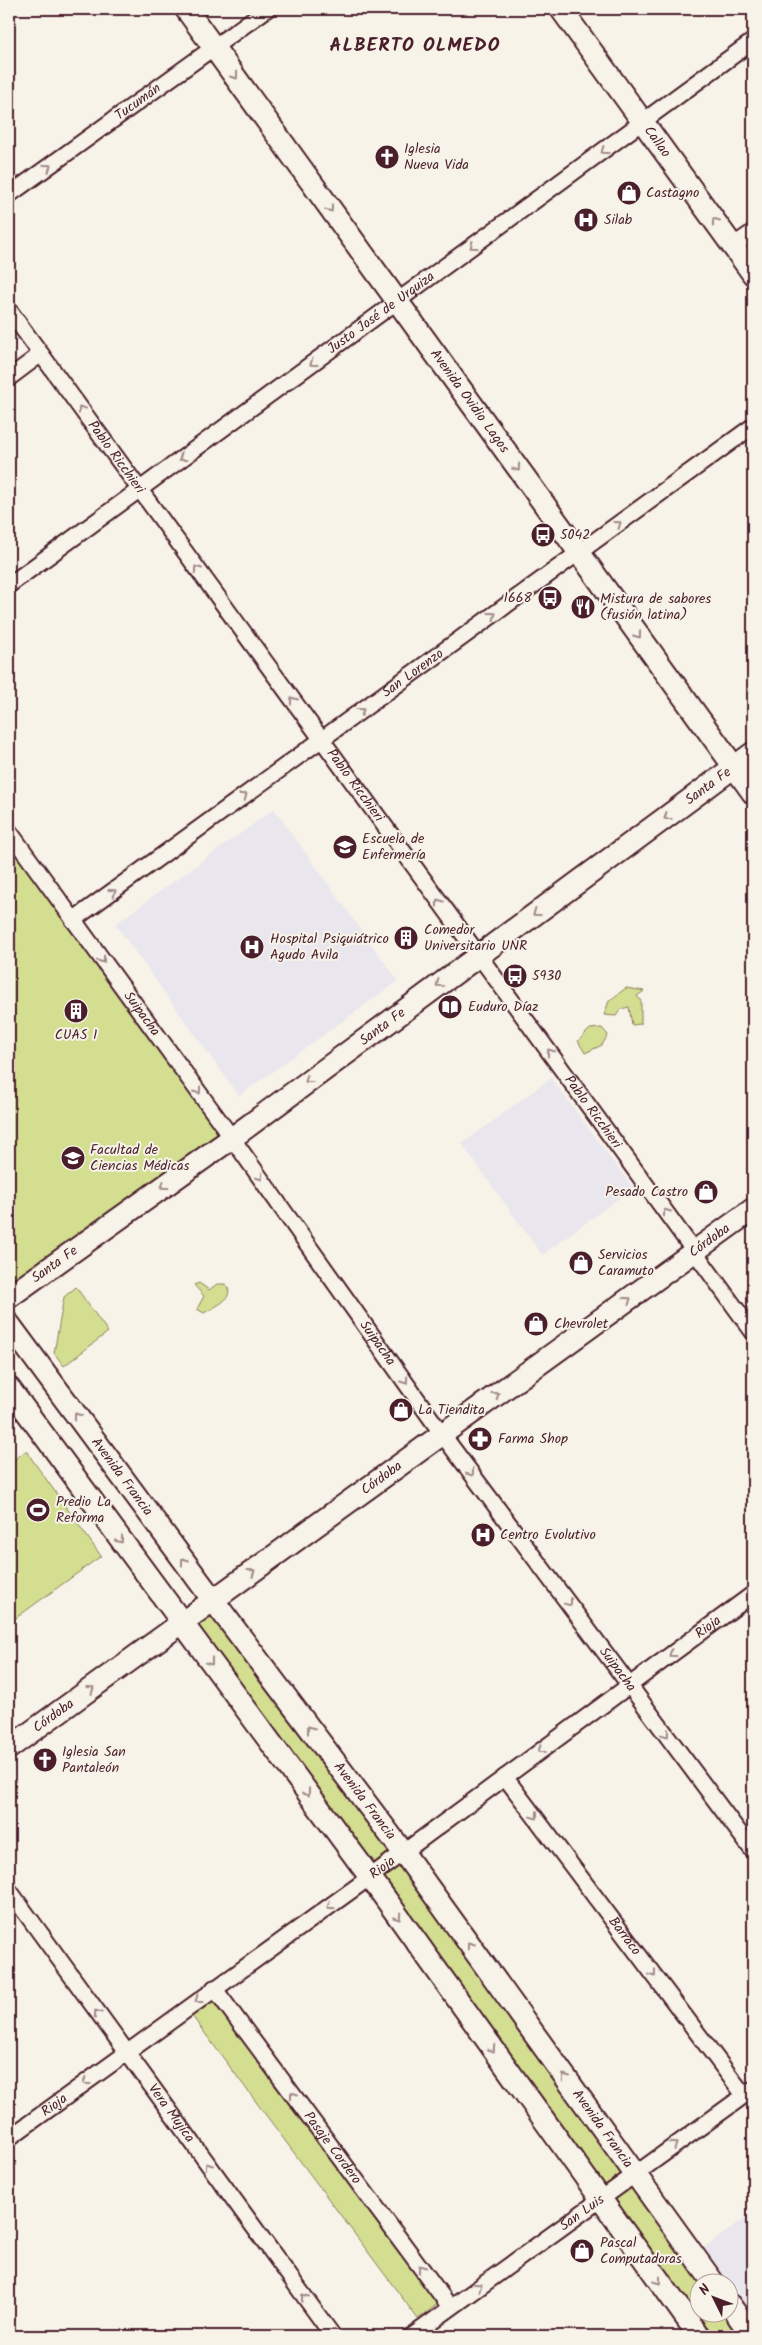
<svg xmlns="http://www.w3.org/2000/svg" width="762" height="2345" font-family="Kalam,sans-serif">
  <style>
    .built { fill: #eae6ed }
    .green { fill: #d3de91; stroke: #8e7e5e }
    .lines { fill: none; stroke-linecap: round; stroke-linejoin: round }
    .street-casing { stroke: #4a1f2b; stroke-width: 19 }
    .secondary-casing { stroke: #4a1f2b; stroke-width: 25 }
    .street { stroke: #f7f3e8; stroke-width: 15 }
    .secondary { stroke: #f7f3e8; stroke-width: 21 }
    .oneway { stroke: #a0898a }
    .labels { text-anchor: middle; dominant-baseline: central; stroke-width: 4; stroke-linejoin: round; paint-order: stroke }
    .street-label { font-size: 14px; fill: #4a1f2b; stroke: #f7f3e8 }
    .poi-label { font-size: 14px; fill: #4a1f2b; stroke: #f7f3e8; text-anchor: start }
    .district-label { font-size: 19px; font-weight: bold; letter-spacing: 1px; fill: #4a1f2b; stroke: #f7f3e8 }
  </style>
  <rect width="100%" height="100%" fill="#f7f3e8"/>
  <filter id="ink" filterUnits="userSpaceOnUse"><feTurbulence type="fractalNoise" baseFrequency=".02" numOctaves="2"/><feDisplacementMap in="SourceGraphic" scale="10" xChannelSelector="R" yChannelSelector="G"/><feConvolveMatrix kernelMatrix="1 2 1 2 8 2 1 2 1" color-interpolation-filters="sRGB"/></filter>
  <g filter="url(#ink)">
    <g class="built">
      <polygon points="274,809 398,981 239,1096 115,924"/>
      <polygon points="551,1078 633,1188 542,1255 462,1144"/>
      <polygon points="753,2212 753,2296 744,2302 704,2248"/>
    </g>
    <g class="green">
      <polygon points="9,831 232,1138 9,1297"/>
      <polygon points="626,988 644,991 637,996 641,1001 641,1024 632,1025 629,1007 621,1009 616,1016 604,1015 609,1001"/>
      <polygon points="602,1028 608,1035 602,1045 585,1053 578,1041 590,1029"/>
      <path d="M199 1283 209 1290 217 1284H225C238 1298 214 1307 204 1313L197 1309 204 1296 194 1285Z"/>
      <polygon points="76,1287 108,1332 64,1366 54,1353 64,1297"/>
      <polygon points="26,1451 101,1556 9,1623 9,1463"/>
      <polygon points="213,1600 713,2282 700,2282 700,2312 730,2312 752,2336 699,2336 181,1623"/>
      <polygon points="213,2001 439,2303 418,2319 192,2016"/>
    </g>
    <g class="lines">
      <defs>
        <g id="street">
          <path id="s1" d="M9 195 267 9"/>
          <polyline points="733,246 753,232"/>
          <path id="s2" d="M9 310 753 1332"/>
          <polyline points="9,378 41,354"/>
          <path id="s3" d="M9 585 753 41"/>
          <path id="s4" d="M9 831 232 1138 442 1434 753 1851"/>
          <path id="s5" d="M73 920 753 426"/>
          <path id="s6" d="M505 1777 744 2095"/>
          <path id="s7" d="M9 1890 333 2336"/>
          <path id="s8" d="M214 1988 450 2307"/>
          <path id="s9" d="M9 2138 370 1877 753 1594"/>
          <path id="s10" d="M412 2336 753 2089"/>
        </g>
        <g id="secondary">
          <path id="s11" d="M186 9 753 793"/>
          <path id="s12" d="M561 9 753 274"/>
          <path id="s13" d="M9 1297 232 1138 753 753"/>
          <path id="s14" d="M9 1324 213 1600 403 1852 713 2282"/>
          <polyline points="9,1388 370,1877 699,2336"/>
          <path id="s15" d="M9 1748 753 1209"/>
          <polyline points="730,2305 752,2336"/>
        </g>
      </defs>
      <use href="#street" class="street-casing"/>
      <use href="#secondary" class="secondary-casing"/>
      <use href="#street" class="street"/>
      <use href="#secondary" class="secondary"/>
    </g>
    <defs><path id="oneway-chevron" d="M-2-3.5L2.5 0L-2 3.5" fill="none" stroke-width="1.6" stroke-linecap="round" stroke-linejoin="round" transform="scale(1.25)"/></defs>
    <g class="oneway">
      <use href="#oneway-chevron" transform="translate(235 76) rotate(54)"/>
      <use href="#oneway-chevron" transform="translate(604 151) rotate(144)"/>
      <use href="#oneway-chevron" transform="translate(48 167) rotate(-36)"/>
      <use href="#oneway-chevron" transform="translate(330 209) rotate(54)"/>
      <use href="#oneway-chevron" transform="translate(715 221) rotate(-126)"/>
      <use href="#oneway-chevron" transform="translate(473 246) rotate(144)"/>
      <use href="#oneway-chevron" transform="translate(313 363) rotate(144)"/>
      <use href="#oneway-chevron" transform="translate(81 409) rotate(-126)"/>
      <use href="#oneway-chevron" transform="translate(182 458) rotate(144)"/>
      <use href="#oneway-chevron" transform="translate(517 468) rotate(54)"/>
      <use href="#oneway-chevron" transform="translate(618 524) rotate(-36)"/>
      <use href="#oneway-chevron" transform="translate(197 569) rotate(-126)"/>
      <use href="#oneway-chevron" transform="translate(493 615) rotate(-36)"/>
      <use href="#oneway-chevron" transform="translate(638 635) rotate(54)"/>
      <use href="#oneway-chevron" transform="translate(293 700) rotate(-126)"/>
      <use href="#oneway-chevron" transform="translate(361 711) rotate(-36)"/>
      <use href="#oneway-chevron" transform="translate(244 796) rotate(-36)"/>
      <use href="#oneway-chevron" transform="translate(667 817) rotate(144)"/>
      <use href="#oneway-chevron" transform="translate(113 892) rotate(-36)"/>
      <use href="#oneway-chevron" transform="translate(439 902) rotate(-126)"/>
      <use href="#oneway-chevron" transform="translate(536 913) rotate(144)"/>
      <use href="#oneway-chevron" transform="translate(102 960) rotate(54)"/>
      <use href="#oneway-chevron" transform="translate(439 984) rotate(144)"/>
      <use href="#oneway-chevron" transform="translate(550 1052) rotate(-126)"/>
      <use href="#oneway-chevron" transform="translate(308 1080) rotate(144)"/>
      <use href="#oneway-chevron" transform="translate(198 1091) rotate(54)"/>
      <use href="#oneway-chevron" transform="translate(260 1177) rotate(55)"/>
      <use href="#oneway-chevron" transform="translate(164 1186) rotate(144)"/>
      <use href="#oneway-chevron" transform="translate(666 1212) rotate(-126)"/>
      <use href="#oneway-chevron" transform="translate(628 1300) rotate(-36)"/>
      <use href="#oneway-chevron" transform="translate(405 1381) rotate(55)"/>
      <use href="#oneway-chevron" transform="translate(496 1395) rotate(-36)"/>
      <use href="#oneway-chevron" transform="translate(77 1416) rotate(-126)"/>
      <use href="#oneway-chevron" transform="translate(471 1473) rotate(53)"/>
      <use href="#oneway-chevron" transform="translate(120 1540) rotate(54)"/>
      <use href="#oneway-chevron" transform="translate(184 1561) rotate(-126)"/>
      <use href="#oneway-chevron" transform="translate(252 1572) rotate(-36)"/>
      <use href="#oneway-chevron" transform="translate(569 1603) rotate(53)"/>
      <use href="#oneway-chevron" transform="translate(672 1654) rotate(144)"/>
      <use href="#oneway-chevron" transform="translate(210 1662) rotate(53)"/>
      <use href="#oneway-chevron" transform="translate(91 1689) rotate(-36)"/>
      <use href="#oneway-chevron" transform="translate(310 1729) rotate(-127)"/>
      <use href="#oneway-chevron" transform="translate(666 1734) rotate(53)"/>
      <use href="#oneway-chevron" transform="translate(541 1750) rotate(144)"/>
      <use href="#oneway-chevron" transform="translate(307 1793) rotate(53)"/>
      <use href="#oneway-chevron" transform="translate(535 1816) rotate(53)"/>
      <use href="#oneway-chevron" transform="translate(330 1906) rotate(145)"/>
      <use href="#oneway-chevron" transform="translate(398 1917) rotate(55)"/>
      <use href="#oneway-chevron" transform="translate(470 1945) rotate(-126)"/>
      <use href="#oneway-chevron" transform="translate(653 1974) rotate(53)"/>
      <use href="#oneway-chevron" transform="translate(198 2000) rotate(144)"/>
      <use href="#oneway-chevron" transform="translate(97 2013) rotate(-126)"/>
      <use href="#oneway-chevron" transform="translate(492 2049) rotate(55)"/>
      <use href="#oneway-chevron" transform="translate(565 2077) rotate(-126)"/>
      <use href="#oneway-chevron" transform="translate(86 2082) rotate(144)"/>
      <use href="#oneway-chevron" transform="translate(293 2095) rotate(-126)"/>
      <use href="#oneway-chevron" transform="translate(674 2145) rotate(-35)"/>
      <use href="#oneway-chevron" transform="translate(208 2166) rotate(-126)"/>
      <use href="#oneway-chevron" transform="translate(421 2268) rotate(-126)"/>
      <use href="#oneway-chevron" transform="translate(658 2281) rotate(54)"/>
      <use href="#oneway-chevron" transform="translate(479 2286) rotate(-36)"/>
      <use href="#oneway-chevron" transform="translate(304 2297) rotate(-126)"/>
    </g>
  </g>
  <defs>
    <symbol id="church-disc" viewBox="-11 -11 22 22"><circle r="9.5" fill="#4a1f2b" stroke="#f7f3e8"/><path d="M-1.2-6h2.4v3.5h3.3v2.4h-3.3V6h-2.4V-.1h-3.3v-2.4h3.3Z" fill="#fff"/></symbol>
    <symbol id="shop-disc" viewBox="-11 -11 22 22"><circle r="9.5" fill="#4a1f2b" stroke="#f7f3e8"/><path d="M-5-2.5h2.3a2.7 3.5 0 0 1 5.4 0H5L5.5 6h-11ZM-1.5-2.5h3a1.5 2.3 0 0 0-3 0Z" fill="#fff"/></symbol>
    <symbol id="hospital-disc" viewBox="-11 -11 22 22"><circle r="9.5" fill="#4a1f2b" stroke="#f7f3e8"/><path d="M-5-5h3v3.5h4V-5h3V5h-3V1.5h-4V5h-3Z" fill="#fff"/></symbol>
    <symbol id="bus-disc" viewBox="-11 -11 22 22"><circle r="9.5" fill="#4a1f2b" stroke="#f7f3e8"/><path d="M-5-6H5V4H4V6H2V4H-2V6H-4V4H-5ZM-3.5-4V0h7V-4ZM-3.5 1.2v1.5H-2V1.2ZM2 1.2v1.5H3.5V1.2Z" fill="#fff"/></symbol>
    <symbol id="restaurant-disc" viewBox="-11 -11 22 22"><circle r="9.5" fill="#4a1f2b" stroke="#f7f3e8"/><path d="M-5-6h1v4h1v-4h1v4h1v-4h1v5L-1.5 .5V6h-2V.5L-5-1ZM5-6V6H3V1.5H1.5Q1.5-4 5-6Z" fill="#fff"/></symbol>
    <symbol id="university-disc" viewBox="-11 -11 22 22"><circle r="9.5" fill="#4a1f2b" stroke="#f7f3e8"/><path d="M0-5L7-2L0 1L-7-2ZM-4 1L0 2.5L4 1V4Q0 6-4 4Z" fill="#fff"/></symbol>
    <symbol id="building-disc" viewBox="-11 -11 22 22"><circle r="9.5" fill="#4a1f2b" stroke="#f7f3e8"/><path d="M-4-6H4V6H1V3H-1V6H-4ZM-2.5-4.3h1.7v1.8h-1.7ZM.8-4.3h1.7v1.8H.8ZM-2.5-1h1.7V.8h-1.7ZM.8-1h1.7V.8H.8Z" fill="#fff"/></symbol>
    <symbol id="library-disc" viewBox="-11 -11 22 22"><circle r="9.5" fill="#4a1f2b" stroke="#f7f3e8"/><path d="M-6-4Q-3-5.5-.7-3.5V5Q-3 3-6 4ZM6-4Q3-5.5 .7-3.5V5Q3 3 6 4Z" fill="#fff"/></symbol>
    <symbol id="pharmacy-disc" viewBox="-11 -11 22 22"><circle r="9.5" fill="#4a1f2b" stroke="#f7f3e8"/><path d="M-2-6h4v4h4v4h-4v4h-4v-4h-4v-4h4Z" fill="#fff"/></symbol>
    <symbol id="stadium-disc" viewBox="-11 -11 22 22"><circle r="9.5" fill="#4a1f2b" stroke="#f7f3e8"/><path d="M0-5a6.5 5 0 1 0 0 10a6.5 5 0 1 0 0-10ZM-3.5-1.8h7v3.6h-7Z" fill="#fff"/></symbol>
  </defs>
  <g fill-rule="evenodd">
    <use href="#church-disc" x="373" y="143" width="28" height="28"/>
    <use href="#shop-disc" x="615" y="179" width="28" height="28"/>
    <use href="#hospital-disc" x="572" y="206" width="28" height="28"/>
    <use href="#bus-disc" x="529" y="521" width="28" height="28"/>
    <use href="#bus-disc" x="536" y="584" width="28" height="28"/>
    <use href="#restaurant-disc" x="569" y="593" width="28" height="28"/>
    <use href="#university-disc" x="331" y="833" width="28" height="28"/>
    <use href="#building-disc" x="392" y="924" width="28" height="28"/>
    <use href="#hospital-disc" x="238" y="933" width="28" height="28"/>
    <use href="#bus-disc" x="501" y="962" width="28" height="28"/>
    <use href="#library-disc" x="436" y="993" width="28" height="28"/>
    <use href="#building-disc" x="62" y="997" width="28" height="28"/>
    <use href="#university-disc" x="59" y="1144" width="28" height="28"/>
    <use href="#shop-disc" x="692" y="1178" width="28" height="28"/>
    <use href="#shop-disc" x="567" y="1249" width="28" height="28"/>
    <use href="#shop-disc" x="522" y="1310" width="28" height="28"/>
    <use href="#shop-disc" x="387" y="1396" width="28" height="28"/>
    <use href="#pharmacy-disc" x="466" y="1425" width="28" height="28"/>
    <use href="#stadium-disc" x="24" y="1496" width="28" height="28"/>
    <use href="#hospital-disc" x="469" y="1521" width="28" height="28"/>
    <use href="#church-disc" x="31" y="1746" width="28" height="28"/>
    <use href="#shop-disc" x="568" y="2237" width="28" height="28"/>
  </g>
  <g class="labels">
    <g class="street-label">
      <text stroke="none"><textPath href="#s1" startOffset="159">Tucumán</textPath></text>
      <text stroke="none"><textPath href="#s12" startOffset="164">Callao</textPath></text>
      <text stroke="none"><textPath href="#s3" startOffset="461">Justo José de Urquiza</textPath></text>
      <text stroke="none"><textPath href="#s11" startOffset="484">Avenida Ovidio Lagos</textPath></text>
      <text stroke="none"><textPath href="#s2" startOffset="182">Pablo Ricchieri</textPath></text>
      <text stroke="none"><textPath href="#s5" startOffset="420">San Lorenzo</textPath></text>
      <text stroke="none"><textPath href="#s2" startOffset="588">Pablo Ricchieri</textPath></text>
      <text stroke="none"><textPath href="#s13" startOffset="866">Santa Fe</textPath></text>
      <text stroke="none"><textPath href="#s4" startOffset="226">Suipacha</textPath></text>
      <text stroke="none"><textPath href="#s13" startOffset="461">Santa Fe</textPath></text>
      <text stroke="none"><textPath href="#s2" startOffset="992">Pablo Ricchieri</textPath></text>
      <text stroke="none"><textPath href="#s15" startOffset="865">Córdoba</textPath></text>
      <text stroke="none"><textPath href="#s13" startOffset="56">Santa Fe</textPath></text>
      <text stroke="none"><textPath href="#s4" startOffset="631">Suipacha</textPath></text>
      <text stroke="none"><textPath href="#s14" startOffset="190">Avenida Francia</textPath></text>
      <text stroke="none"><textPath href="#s15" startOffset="460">Córdoba</textPath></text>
      <text stroke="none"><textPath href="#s9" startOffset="866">Rioja</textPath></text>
      <text stroke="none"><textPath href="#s4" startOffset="1036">Suipacha</textPath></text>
      <text stroke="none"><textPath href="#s15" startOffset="55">Córdoba</textPath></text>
      <text stroke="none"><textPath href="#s14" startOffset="595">Avenida Francia</textPath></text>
      <text stroke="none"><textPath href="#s9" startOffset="461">Rioja</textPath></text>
      <text stroke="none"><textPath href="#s6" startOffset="199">Barraco</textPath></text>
      <text stroke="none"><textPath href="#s9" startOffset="56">Rioja</textPath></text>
      <text stroke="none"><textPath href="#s7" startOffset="276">Vera Mujíca</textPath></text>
      <text stroke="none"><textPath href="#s14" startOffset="1000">Avenida Francia</textPath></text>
      <text stroke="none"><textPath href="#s8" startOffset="199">Pasaje Cordero</textPath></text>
      <text stroke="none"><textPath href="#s10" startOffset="210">San Luis</textPath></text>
    </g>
    <g class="poi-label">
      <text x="404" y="149">Iglesia<tspan x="404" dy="16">Nueva Vida</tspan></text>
      <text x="646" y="193">Castagno</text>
      <text x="604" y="220">Silab</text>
      <text x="560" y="535">5042</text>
      <text x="532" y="598" text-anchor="end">1668</text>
      <text x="600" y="599">Mistura de sabores<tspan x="600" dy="16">(fusión latina)</tspan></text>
      <text x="362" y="839">Escuela de<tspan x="362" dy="16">Enfermería</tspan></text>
      <text x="424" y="930">Comedor<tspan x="424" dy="16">Universitario UNR</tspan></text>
      <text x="270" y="939">Hospital Psiquiátrico<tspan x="270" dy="16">Agudo Avila</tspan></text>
      <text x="532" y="976">5930</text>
      <text x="468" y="1007">Euduro Díaz</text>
      <text x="76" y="1035" text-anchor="middle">CUAS 1</text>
      <text x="90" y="1150">Facultad de<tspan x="90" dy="16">Ciencias Médicas</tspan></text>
      <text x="688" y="1192" text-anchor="end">Pesado Castro</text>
      <text x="598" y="1255">Servicios<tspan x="598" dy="16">Caramuto</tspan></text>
      <text x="554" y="1324">Chevrolet</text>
      <text x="418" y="1410">La Tiendita</text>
      <text x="498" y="1439">Farma Shop</text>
      <text x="56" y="1502">Predio La<tspan x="56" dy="16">Reforma</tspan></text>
      <text x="500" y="1535">Centro Evolutivo</text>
      <text x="62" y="1752">Iglesia San<tspan x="62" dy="16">Pantaleón</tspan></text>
      <text x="600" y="2243">Pascal<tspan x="600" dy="16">Computadoras</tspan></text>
    </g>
    <g class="district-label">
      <text x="415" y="46">ALBERTO OLMEDO</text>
    </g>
  </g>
  <rect width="762" height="2345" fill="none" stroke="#f7f3e8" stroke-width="30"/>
  <rect x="15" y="15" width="732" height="2315" fill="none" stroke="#4a1f2b" stroke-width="2" filter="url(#ink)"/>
  <g transform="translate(714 2298) rotate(312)"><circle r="24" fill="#f7f3e8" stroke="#b29e9c"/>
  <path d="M0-4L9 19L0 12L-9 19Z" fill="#4a1f2b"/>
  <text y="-8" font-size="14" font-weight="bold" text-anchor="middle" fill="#4a1f2b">N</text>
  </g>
</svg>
